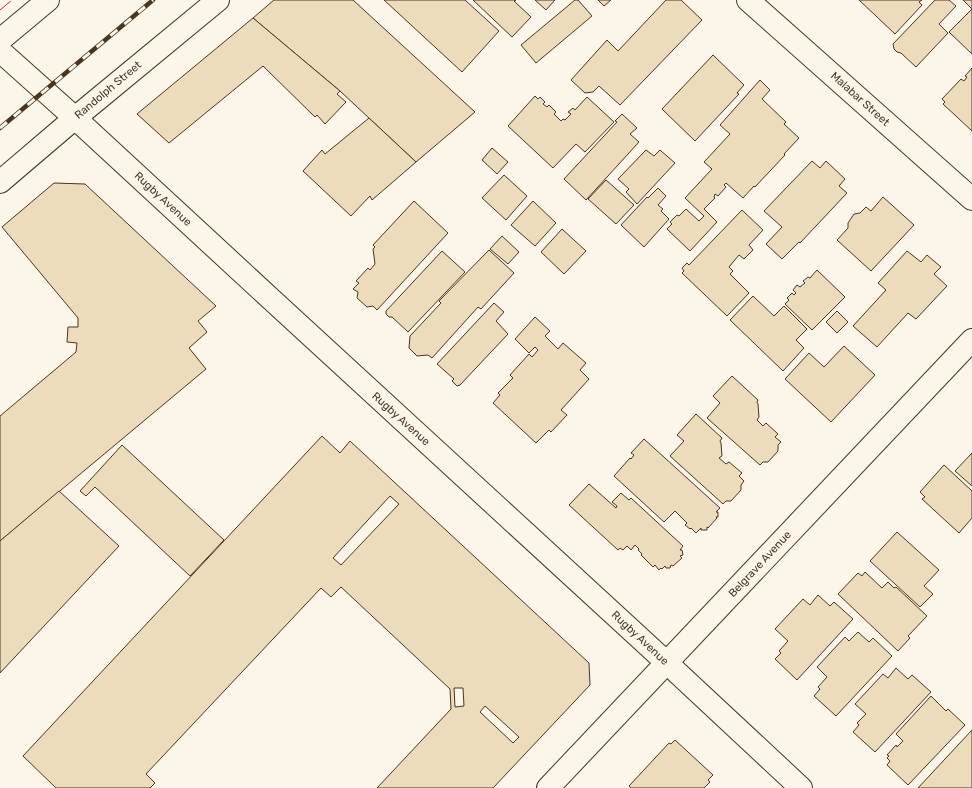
<svg xmlns="http://www.w3.org/2000/svg" width="972" height="788" font-family="Rubik,sans-serif">
  <style>
    .building { fill: #ecdcbc; stroke: #4a3520; fill-rule: evenodd }
    .lines { fill: none; stroke-linecap: round; stroke-linejoin: round }
    .minor-casing { stroke: #4a3520; stroke-width: 24 }
    .minor { stroke: #fbf6e9; stroke-width: 22 }
    .rail-casing { stroke: #4a3520; stroke-width: 4.5 }
    .rail { stroke: #fbf6e9; stroke-width: 3; stroke-dasharray: 9; stroke-linecap: butt }
    .power { stroke: #c62828; stroke-width: 1; stroke-dasharray: 14 3 2 3; stroke-linecap: butt }
    .labels { text-anchor: middle; dominant-baseline: central; stroke-width: 3; stroke-linejoin: round; paint-order: stroke }
    .street-label { font-size: 11px; fill: #4a3520; stroke: #fbf6e9 }
  </style>
  <rect width="100%" height="100%" fill="#fbf6e9"/>
  <g class="building">
    <polygon points="274,0 353,0 475,112 416,162 340,91 253,18"/>
    <polygon points="384,0 465,0 499,31 462,72"/>
    <polygon points="473,0 516,0 514,1 531,17 512,37"/>
    <polygon points="535,0 555,0 546,10"/>
    <polygon points="575,0 578,0 592,16 536,63 521,45"/>
    <polygon points="598,0 611,0 604,6"/>
    <polygon points="666,0 681,0 702,20 620,105 599,86 593,92 585,93 571,80 607,40 618,51"/>
    <polygon points="859,0 922,0 919,2 922,5 895,34"/>
    <polygon points="935,0 949,0 956,6 939,24 948,33 916,67 901,53 897,52 894,49 893,44"/>
    <polygon points="963,0 972,0 972,54 949,32 972,9"/>
    <polygon points="253,18 340,91 337,94 346,102 325,124 317,115 315,117 263,66 169,143 137,114"/>
    <polygon points="713,55 744,85 737,93 739,94 695,141 662,109"/>
    <polygon points="972,68 972,131 943,104 945,102 942,99 961,79 964,81 967,77 965,76"/>
    <polygon points="760,80 770,90 762,99 786,122 784,124 799,138 784,154 785,155 755,187 754,186 743,198 726,183 724,185 726,187 718,196 715,194 714,197 715,198 704,209 717,222 690,251 667,229 672,224 670,222 677,215 679,216 686,209 699,221 704,216 685,198 712,169 704,162 730,134 720,125"/>
    <polygon points="535,96 538,99 540,97 545,102 543,104 547,107 549,105 556,112 554,114 561,121 563,119 565,120 571,114 568,112 573,108 575,110 587,97 614,122 585,152 576,144 553,168 508,126"/>
    <polygon points="622,114 637,128 630,134 639,142 586,200 564,179 617,122 615,121"/>
    <polygon points="369,118 416,162 372,200 370,196 351,216 303,171 322,150 325,154"/>
    <polygon points="492,148 508,162 497,174 482,160"/>
    <polygon points="646,150 654,156 660,150 675,163 637,204 626,192 629,189 618,179"/>
    <polygon points="812,161 820,168 826,161 845,179 839,186 847,193 800,243 799,242 782,259 766,244 782,227 764,211"/>
    <polygon points="504,175 527,196 506,220 482,198"/>
    <polygon points="606,180 634,205 616,224 588,199"/>
    <polygon points="54,183 85,184 216,306 198,321 207,332 189,348 206,369 0,541 0,416 76,352 77,343 67,342 68,327 78,327 78,318 2,227"/>
    <polygon points="658,188 666,196 658,205 663,209 661,211 669,219 644,247 621,225 647,197 648,198"/>
    <polygon points="883,197 914,225 871,271 837,240 848,228 848,223 854,214 860,213 866,207 871,211"/>
    <polygon points="414,201 448,233 377,310 373,306 367,307 357,298 358,292 353,289 359,283 356,281 368,268 370,270 375,264 373,249 375,247 373,245"/>
    <polygon points="533,201 556,223 535,246 511,225"/>
    <polygon points="742,210 763,230 749,245 753,250 744,259 739,255 729,267 733,271 730,274 749,293 727,316 682,273 684,271 682,268 687,263 689,265"/>
    <polygon points="562,229 586,251 564,274 541,252"/>
    <polygon points="502,236 519,252 508,264 490,249"/>
    <polygon points="489,250 514,273 481,309 478,307 432,358 428,355 417,356 409,348 410,336 441,303 439,301"/>
    <polygon points="442,251 465,272 408,332 392,317 389,317 386,314 386,311"/>
    <polygon points="907,251 921,262 927,255 941,267 934,274 947,286 916,319 908,313 877,347 853,326 886,290 878,283"/>
    <polygon points="817,270 845,297 812,330 785,304 789,300 787,298 792,293 794,295 796,293 793,290 797,285 800,287 805,283 803,281 808,277 810,278"/>
    <polygon points="753,296 774,316 784,306 807,329 796,340 804,348 783,371 730,320"/>
    <polygon points="494,303 504,312 496,321 508,334 460,385 457,386 452,381 454,379 437,364"/>
    <polygon points="837,311 848,322 837,333 826,322"/>
    <polygon points="535,317 550,331 545,336 558,349 563,343 586,363 580,370 589,379 561,410 567,415 551,432 549,430 536,443 493,403 500,395 498,393 513,378 510,375 529,354 532,357 538,350 535,347 529,353 515,339"/>
    <polygon points="844,346 875,375 831,422 785,379 809,353 824,367"/>
    <polygon points="732,376 758,400 757,402 758,404 759,417 757,420 763,426 766,423 778,434 775,437 781,442 778,445 778,451 768,462 763,462 760,465 707,418 720,403 713,396"/>
    <polygon points="696,414 722,438 720,441 721,443 722,456 719,458 726,464 729,462 742,473 739,476 744,481 741,485 741,490 731,501 726,501 723,504 670,456 684,441 677,435"/>
    <path d="M322 436 340 453 350 441 589 663 590 685 493 788H377L451 709 450 689 341 587 331 597 321 588 146 774 155 783 150 788H56L23 756ZM390 496 399 504 341 565 333 558ZM454 688H463L464 706 455 707ZM485 706 519 737 513 743 480 712Z"/>
    <polygon points="644,439 720,508 716,512 718,512 718,517 716,517 717,518 708,528 707,527 707,530 701,530 701,528 696,533 691,528 690,529 685,525 687,523 675,511 664,522 614,476 630,458 631,459 634,455 631,453"/>
    <polygon points="122,445 224,540 190,576 95,487 86,496 80,491"/>
    <polygon points="972,453 972,486 955,471"/>
    <polygon points="944,465 972,491 972,518 959,533 922,499 925,497 920,492"/>
    <polygon points="589,484 616,508 617,506 612,502 621,493 629,500 631,498 683,546 680,550 682,550 683,555 680,556 682,558 673,566 671,565 670,568 666,568 665,566 662,569 661,568 659,570 655,565 653,567 641,555 642,554 638,550 639,549 635,545 631,550 627,546 623,550 620,548 618,550 569,505"/>
    <polygon points="59,491 119,546 0,673 0,541"/>
    <polygon points="897,532 939,570 924,586 933,594 920,607 870,561"/>
    <polygon points="865,572 882,588 888,582 894,588 896,587 927,616 908,636 910,638 898,651 838,594 858,573 862,576"/>
    <polygon points="818,595 830,606 834,602 853,619 797,680 775,659 781,653 779,651 788,641 775,629 803,599 810,605"/>
    <polygon points="858,632 869,642 873,638 892,656 836,716 814,696 820,689 818,687 827,677 817,667 845,637 849,641"/>
    <polygon points="896,668 908,679 912,675 931,692 875,752 853,732 859,725 857,723 866,714 855,704 883,674 888,678"/>
    <polygon points="931,696 946,711 948,709 965,725 908,785 887,765 890,761 887,758 889,756 887,755 896,745 897,747 903,741 896,734"/>
    <polygon points="972,730 972,788 918,788"/>
    <polygon points="675,740 713,775 708,780 710,782 704,788 631,788 629,786 669,743 671,744"/>
  </g>
  <g class="lines">
    <defs>
      <g id="minor">
        <polyline points="748,0 972,199"/>
        <polyline points="0,40 48,0"/>
        <polyline points="0,51 75,118 272,300 667,663 801,788"/>
        <polyline points="0,182 75,118 218,0"/>
        <polyline points="548,788 972,340"/>
      </g>
    </defs>
    <use href="#minor" class="minor-casing"/>
    <use href="#minor" class="minor"/>
    <defs>
      <polyline id="rail" points="0,128 153,0"/>
    </defs>
    <use href="#rail" class="rail-casing"/>
    <use href="#rail" class="rail"/>
    <polyline class="power" points="0,10 12,0"/>
  </g>
  <g class="labels">
    <g class="street-label">
      <text transform="translate(108 90) rotate(-40)">Randolph Street</text>
      <text transform="translate(860 99) rotate(42)">Malabar Street</text>
      <text transform="translate(163 199) rotate(43)">Rugby Avenue</text>
      <text transform="translate(401 419) rotate(42)">Rugby Avenue</text>
      <text transform="translate(760 564) rotate(-47)">Belgrave Avenue</text>
      <text transform="translate(640 638) rotate(43)">Rugby Avenue</text>
    </g>
  </g>
</svg>
